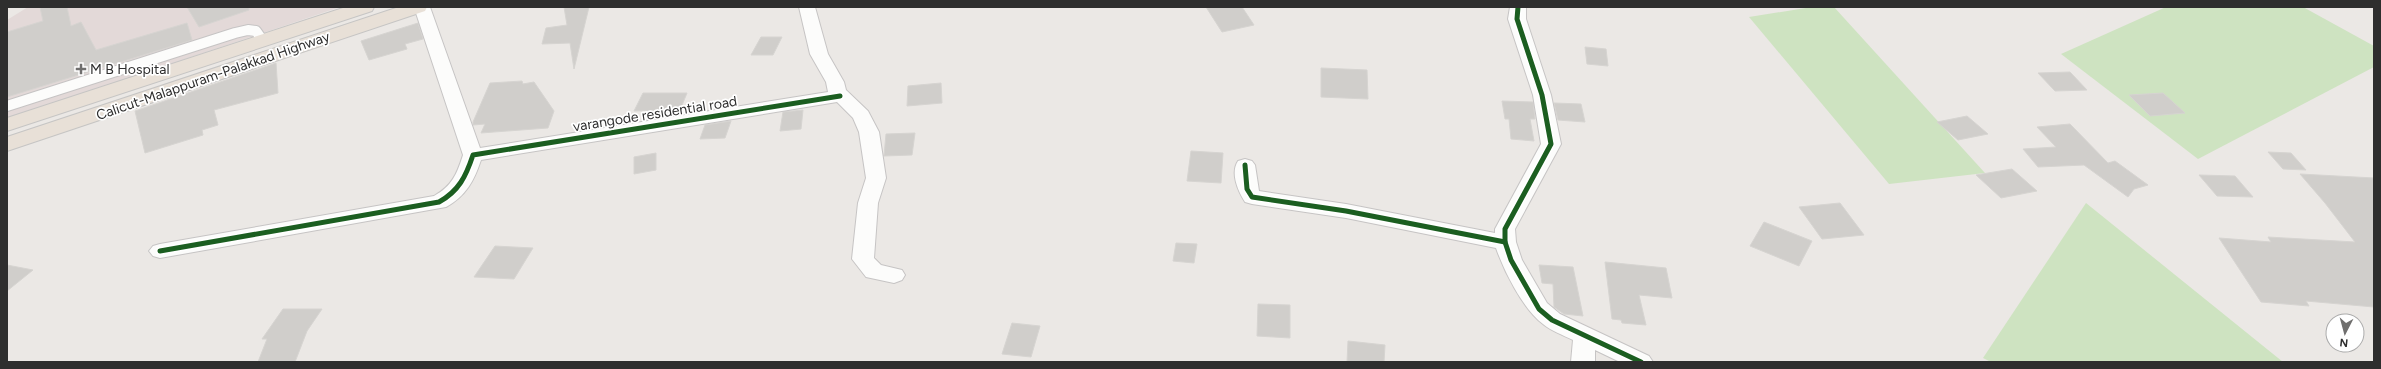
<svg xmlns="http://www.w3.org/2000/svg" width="2381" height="369" font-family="Figtree,sans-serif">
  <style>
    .medical { fill: #e3d9d8 }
    .green { fill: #cee3c1 }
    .building { fill: #d0cecb; stroke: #d6d4d1 }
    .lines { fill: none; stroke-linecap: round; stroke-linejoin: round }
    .lane-casing { stroke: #c6c4c4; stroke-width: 12 }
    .street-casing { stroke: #c6c4c4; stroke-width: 2 }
    .highway-casing { stroke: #c6c5c4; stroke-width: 2 }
    .lane { stroke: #fcfcfb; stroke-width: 10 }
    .street { fill: #fcfcfb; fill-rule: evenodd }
    .highway { fill: #e8e0d7; fill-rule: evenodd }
    .cycleway-casing { stroke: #fff; stroke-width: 8 }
    .cycleway { stroke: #1b5e20; stroke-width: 5 }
    .poi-dot { fill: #706f6e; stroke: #fff; stroke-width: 1.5 }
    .labels { text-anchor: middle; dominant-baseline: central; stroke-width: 3.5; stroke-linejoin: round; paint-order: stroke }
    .poi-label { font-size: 14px; fill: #2e2e2e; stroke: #fff; text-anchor: start }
    .street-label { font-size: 14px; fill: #2e2e2e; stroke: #fff }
  </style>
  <rect width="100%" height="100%" fill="#ebe8e5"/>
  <polygon class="medical" points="28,7 340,7 7,119 7,20"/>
  <g class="green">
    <polygon points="1812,7 1834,7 1985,173 1889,184 1749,17"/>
    <polygon points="2166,7 2303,7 2374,46 2374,67 2198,159 2061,54"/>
    <polygon points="2086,203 2283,362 1991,362 1983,358"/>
  </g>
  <g class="building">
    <polygon points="40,7 67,7 71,26 81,22 96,50 187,23 192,40 7,97 7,32 43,21"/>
    <polygon points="187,7 249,7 249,10 199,27"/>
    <polygon points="564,7 589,7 574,69 570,43 542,44 546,28 567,25"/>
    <polygon points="1206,7 1242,7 1254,25 1222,32"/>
    <polygon points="418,23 423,39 405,44 407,49 369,60 361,41"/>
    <polygon points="761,37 782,37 773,55 751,55"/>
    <polygon points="1585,47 1606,49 1608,66 1587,64"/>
    <polygon points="276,63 278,93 214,110 218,125 202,130 203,135 145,153 135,111"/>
    <polygon points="1321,68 1367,70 1368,99 1321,97"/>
    <polygon points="2070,72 2087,90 2055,91 2038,73"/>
    <polygon points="522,81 523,84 534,82 554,111 548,128 481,133 485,124 473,125 473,122 490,83"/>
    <polygon points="941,83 942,103 907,106 908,86"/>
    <polygon points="643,93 687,93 680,110 634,111"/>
    <polygon points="2163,93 2185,113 2150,116 2129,95"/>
    <polygon points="1502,101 1533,102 1535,119 1530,119 1534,141 1511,139 1509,119 1505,119"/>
    <polygon points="1554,103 1581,104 1585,122 1558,120"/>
    <polygon points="803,110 801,129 780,131 783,112"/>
    <polygon points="1967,116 1988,134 1958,140 1937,122"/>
    <polygon points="731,121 725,138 700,139 705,125"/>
    <polygon points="2070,124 2108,163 2115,161 2148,185 2134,189 2128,197 2084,165 2038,167 2023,149 2056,147 2037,127"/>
    <polygon points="915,133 912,155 884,156 886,134"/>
    <polygon points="1191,151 1223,153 1221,183 1187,181"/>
    <polygon points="2268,152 2291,153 2306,170 2283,169"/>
    <polygon points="656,153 656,170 634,174 634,157"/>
    <polygon points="2012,169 2037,191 2001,198 1976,175"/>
    <polygon points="2300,174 2374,178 2374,307 2306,301 2309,306 2261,302 2219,238 2271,242 2268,237 2355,242 2325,203"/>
    <polygon points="2199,175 2235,176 2253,197 2217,196"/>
    <polygon points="1840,203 1864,235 1822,239 1799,207"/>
    <polygon points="1764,222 1812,241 1799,266 1750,246"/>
    <polygon points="1176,243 1197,244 1194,263 1173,261"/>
    <polygon points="495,246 533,248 514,279 474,277"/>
    <polygon points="1605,262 1666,268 1672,298 1639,295 1646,325 1622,323 1621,320 1612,319"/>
    <polygon points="7,265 33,270 7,291"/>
    <polygon points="1539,265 1573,267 1583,316 1564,314 1554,307 1553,284 1542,283"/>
    <polygon points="1258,304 1290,305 1290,338 1257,336"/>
    <polygon points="283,309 322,309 307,331 295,362 258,362 267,339 262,339"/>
    <polygon points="1012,323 1040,326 1031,357 1002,354"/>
    <polygon points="1348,341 1385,345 1384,362 1347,362"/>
  </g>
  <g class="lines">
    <defs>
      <polyline id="lane" points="7,106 235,33 248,30 256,31 263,41"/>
      <g id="street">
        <path d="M414 7H430L480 148 828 92 826 82 810 54 799 7H815L828 54 844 82 846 90 868 111 879 132 886 178 878 203 874 258 881 265 902 270 905 275 902 280 894 283 866 277 852 259 858 203 866 178 859 132 853 118 837 102 481 160C474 181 466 196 446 207L160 258 153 256 149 251 153 246 160 244 434 196C452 186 457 174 463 155Z"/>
        <path d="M1510 7H1526V19L1551 95 1561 144 1515 229 1516 242 1522 260 1547 303 1560 314 1649 356 1653 362H1620L1595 350V362H1571L1573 340C1563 335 1551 331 1543 324 1523 309 1504 271 1496 248L1346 218 1252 204 1245 202C1238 191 1230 173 1238 161L1245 159 1252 161 1255 165 1259 191 1346 204 1495 233V229L1541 144 1533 95 1508 19Z"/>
      </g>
      <g id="highway">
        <polygon points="346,7 374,7 372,11 7,131 7,118"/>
        <polygon points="399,7 427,7 425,11 7,151 7,137"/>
      </g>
    </defs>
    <use href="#lane" class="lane-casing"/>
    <use href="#street" class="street-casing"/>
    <use href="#highway" class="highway-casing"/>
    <use href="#lane" class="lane"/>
    <use href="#street" class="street"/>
    <use href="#highway" class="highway"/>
    <defs>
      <g id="cycleway">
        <polyline points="1518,7 1517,19 1542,95 1551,144 1505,229 1505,242 1511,260 1539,309 1552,320 1641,362"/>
        <polyline points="1245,165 1247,189 1252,197 1346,211 1505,242"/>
        <path d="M160 251 439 202C459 191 466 176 473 155L840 96"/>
      </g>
    </defs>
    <use href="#cycleway" class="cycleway-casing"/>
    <use href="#cycleway" class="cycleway"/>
  </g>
  <path class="poi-dot" d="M79 63h4v4h4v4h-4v4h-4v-4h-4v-4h4z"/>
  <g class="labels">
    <g class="poi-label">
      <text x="90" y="69">M B Hospital</text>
    </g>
    <g class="street-label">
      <text transform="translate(213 76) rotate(-19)">Calicut-Malappuram-Palakkad Highway</text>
      <text transform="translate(655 114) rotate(-9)">varangode residential road</text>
    </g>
  </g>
  <rect width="2381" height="369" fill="none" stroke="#2e2e2e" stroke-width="16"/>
  <g transform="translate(2345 333) rotate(186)"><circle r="19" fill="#ffffff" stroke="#ababab"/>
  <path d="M0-3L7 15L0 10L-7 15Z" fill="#706f6e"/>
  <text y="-6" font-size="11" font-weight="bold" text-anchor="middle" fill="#2e2e2e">N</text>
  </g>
</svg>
